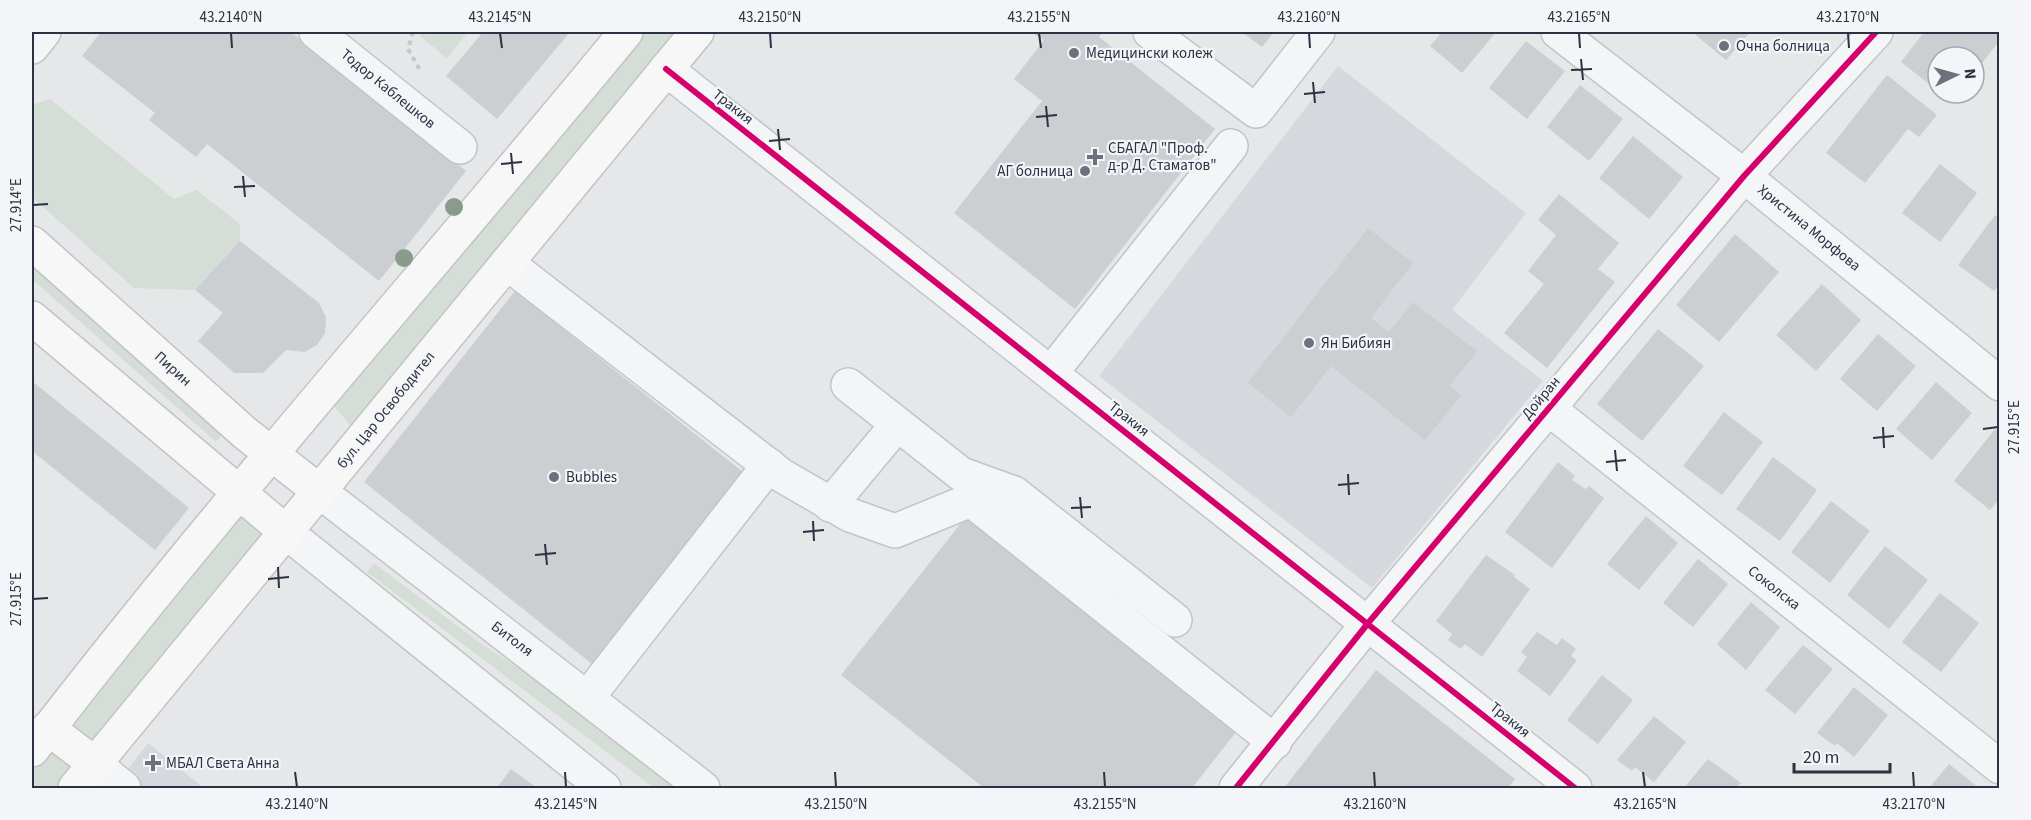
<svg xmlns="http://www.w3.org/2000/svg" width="2031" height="820" font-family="'Source Sans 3',sans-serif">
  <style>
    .built { fill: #d6d8de }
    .green { fill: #d4ddd6 }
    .building { fill: #ccced1 }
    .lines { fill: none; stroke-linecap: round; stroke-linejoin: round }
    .minor-casing { stroke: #c2c4c6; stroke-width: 36 }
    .major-casing { stroke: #c2c3c6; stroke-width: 36 }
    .path { stroke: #c6c7cb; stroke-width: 4; stroke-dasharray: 4.5 4.5; stroke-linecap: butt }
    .minor { stroke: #f4f5f6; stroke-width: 33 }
    .major { stroke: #f7f7f8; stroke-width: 33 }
    .cycleway-casing { stroke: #f3f5f8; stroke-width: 10 }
    .cycleway { stroke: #d6006c; stroke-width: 6 }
    .tree { fill: #899b89 }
    .ticks { fill: none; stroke: #2d3242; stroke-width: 2 }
    .poi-dot { fill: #6d717c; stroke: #f3f5f8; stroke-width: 2 }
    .labels { text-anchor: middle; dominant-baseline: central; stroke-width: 4.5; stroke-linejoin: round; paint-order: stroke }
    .poi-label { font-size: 15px; fill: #2d3242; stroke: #f3f5f8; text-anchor: start }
    .street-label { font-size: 15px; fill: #2d3242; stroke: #f3f5f8 }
    .neatline { fill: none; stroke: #2d3242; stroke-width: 2 }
    .ticks-label { font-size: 15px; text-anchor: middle; fill: #2d3242 }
  </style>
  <rect width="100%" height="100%" fill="#e5e7e9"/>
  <g class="built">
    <polygon points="1338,66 1526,213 1452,310 1543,381 1372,588 1099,376"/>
    <polygon points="148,743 204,788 113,788"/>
  </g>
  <g class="green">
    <polygon points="421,32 468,32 447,58 420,36"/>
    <polygon points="626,32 697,32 362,439 323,393"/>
    <polygon points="50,99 174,199 196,190 240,224 240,241 195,290 134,288 32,197 32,105"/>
    <polygon points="32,265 227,428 216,442 32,279"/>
    <polygon points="240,493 286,532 75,788 32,788 32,750"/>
    <polygon points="374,563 480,643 588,713 682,788 654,788 367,572"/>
  </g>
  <g class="building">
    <polygon points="101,32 291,32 466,171 379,281 207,144 196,157 149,120 155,113 82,56"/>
    <polygon points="483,32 570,32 497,119 446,76"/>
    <polygon points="1031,32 1103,32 1099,37 1215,129 1075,309 954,213 1042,101 1014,79 1044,40"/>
    <polygon points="1242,32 1274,32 1262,47"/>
    <polygon points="1442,32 1496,32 1462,73 1430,46"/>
    <polygon points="1692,32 1750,32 1726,60"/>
    <polygon points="1924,32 2000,32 2000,40 1974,73 1974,57 1938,57 1938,91 1901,62"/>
    <polygon points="1526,41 1565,71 1527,119 1489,88"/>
    <polygon points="1887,75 1937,115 1919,137 1908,129 1865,183 1826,153"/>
    <polygon points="1580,85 1623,119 1589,161 1547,127"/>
    <polygon points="1941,93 1959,93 1952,102"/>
    <polygon points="1633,136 1683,177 1649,219 1599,178"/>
    <polygon points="1940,164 1977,193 1940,242 1902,213"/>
    <polygon points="1559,194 1619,243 1598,269 1615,282 1547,368 1504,333 1544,284 1528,271 1556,235 1538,220"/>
    <polygon points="1995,215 2000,218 2000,283 1994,291 1958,265"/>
    <polygon points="1368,228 1413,263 1371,318 1389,332 1413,302 1477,351 1450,386 1461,395 1425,440 1331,366 1291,417 1248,383"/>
    <polygon points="1735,234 1779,272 1719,342 1676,305"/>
    <polygon points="240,241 319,303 326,317 325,333 317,345 305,352 286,350 263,373 234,373 198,341 223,313 195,290"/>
    <polygon points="1822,284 1861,320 1816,371 1776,335"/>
    <polygon points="515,291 743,472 592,664 364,482"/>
    <polygon points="1658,329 1704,366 1642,441 1597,404"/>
    <polygon points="1878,334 1916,366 1877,411 1840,379"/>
    <polygon points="32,381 189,508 155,550 32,451"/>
    <polygon points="1936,382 1972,413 1932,460 1896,429"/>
    <polygon points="1724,412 1763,442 1722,495 1683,466"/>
    <polygon points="1995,429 2000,432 2000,498 1990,510 1954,481"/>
    <polygon points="1773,457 1817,490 1780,541 1736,509"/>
    <polygon points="1558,462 1575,476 1572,480 1585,489 1589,486 1604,498 1552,568 1505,532"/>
    <polygon points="1831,501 1870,531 1830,583 1791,552"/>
    <polygon points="969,513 1240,727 1192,788 984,788 841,675"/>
    <polygon points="1646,516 1678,543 1639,590 1607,564"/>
    <polygon points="1885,546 1928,580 1889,629 1847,595"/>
    <polygon points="1486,555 1515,575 1514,577 1530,589 1482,657 1465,644 1461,649 1448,640 1452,634 1436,621"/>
    <polygon points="1698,559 1728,584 1693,627 1663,603"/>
    <polygon points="1940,593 1979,623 1941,672 1902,642"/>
    <polygon points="1751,602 1780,627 1746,670 1717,644"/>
    <polygon points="1537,632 1557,645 1562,638 1576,649 1571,656 1577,660 1550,696 1517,671 1527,657 1521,652"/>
    <polygon points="1803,645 1833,669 1795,714 1765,690"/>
    <polygon points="1376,670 1515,779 1508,788 1284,788"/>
    <polygon points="1602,675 1633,700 1598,744 1567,720"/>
    <polygon points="1854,687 1888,715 1854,757 1837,743 1835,746 1817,733"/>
    <polygon points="1654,716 1686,742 1654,782 1635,767 1632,771 1617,760"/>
    <polygon points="1708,759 1741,783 1736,788 1684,788"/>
    <polygon points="1949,764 1979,788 1929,788"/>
    <polygon points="511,769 537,788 497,788"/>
  </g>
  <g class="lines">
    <defs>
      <g id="minor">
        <polyline points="316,32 460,147"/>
        <polyline points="1150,32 1256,111 1318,32"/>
        <polyline points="1558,32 1744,176 2000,384"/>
        <polyline points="32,47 44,32"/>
        <polyline points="666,69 1575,788"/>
        <polyline points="507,263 781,475 850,515 895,531 971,500 1275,742"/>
        <polyline points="1051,373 1231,146"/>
        <polyline points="848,385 961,474 1014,493 1175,620"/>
        <polyline points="1548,408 2000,767"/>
        <polyline points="319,491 703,788"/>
        <polyline points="830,505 896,426"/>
        <polyline points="286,532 604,788"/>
        <polyline points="588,697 769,465"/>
        <polyline points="95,764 124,788"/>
        <polyline points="1236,788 1369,622 1744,176 1876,32"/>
      </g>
      <g id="major">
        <polyline points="32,243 245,433 319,491"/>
        <polyline points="32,318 286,532"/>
        <polyline points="48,728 95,764"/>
        <path d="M32 750C221 504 429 272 626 32"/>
        <polyline points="75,788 697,32"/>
      </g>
    </defs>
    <use href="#minor" class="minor-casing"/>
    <use href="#major" class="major-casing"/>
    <polyline class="path" points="413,32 408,49 421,72"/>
    <use href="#minor" class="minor"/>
    <use href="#major" class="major"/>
    <defs>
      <g id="cycleway">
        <polyline points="666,69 1575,788"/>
        <polyline points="1236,788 1369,622 1744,176 1876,32"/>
      </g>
    </defs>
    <use href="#cycleway" class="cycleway-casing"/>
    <use href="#cycleway" class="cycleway"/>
  </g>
  <g class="tree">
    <circle cx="454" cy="207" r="9"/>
    <circle cx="404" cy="258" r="9"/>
  </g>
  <path class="ticks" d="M231 33 232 48M500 33 502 48M770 33 771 48M1039 33 1041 48M1309 33 1310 48M1579 33 1580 48M1848 33 1849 48M1581 59 1583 80M1571 70 1592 69M1313 82 1315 103M1304 94 1325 92M1046 106 1048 127M1036 117 1057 115M778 129 780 150M769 141 790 139M511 153 513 174M501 164 522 162M243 176 245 197M234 187 255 186M33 205 48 204M1883 427 1884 448M1983 429 1998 427M1873 438 1894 436M1615 450 1617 471M1606 462 1626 460M1348 474 1349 495M1338 485 1359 483M1080 497 1082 518M1071 508 1091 507M813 521 814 541M803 532 824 530M545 544 547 565M535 555 556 553M278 567 279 588M268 579 289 577M33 599 48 598M295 772 297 787M565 772 566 787M835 772 836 787M1104 772 1105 787M1374 772 1375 787M1643 772 1645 787M1913 772 1914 787"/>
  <g class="poi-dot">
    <circle cx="1724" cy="46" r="6"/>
    <circle cx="1074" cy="53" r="6"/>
    <path d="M1092 148h6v6h6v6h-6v6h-6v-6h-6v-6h6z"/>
    <circle cx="1085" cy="171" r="6"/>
    <circle cx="1309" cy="343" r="6"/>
    <circle cx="554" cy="477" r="6"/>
    <path d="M150 754h6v6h6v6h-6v6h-6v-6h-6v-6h6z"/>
  </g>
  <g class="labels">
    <g class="poi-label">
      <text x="1736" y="46">Очна болница</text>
      <text x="1086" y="53">Медицински колеж</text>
      <text x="1108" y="148">СБАГАЛ "Проф.<tspan x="1108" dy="17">д-р Д. Стаматов"</tspan></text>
      <text x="1073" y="171" text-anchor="end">АГ болница</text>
      <text x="1321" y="343">Ян Бибиян</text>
      <text x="566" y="477">Bubbles</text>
      <text x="166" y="763">МБАЛ Света Анна</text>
    </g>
    <g class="street-label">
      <text transform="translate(388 89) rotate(39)">Тодор Каблешков</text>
      <text transform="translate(733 107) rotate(38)">Тракия</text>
      <text transform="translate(1809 228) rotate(39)">Христина Морфова</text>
      <text transform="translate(173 369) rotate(42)">Пирин</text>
      <text transform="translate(1541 398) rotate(-50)">Дойран</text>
      <text transform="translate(386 410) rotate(-51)">бул. Цар Освободител</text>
      <text transform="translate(1129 419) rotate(38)">Тракия</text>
      <text transform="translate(1774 588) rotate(38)">Соколска</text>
      <text transform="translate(512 639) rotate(37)">Битоля</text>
      <text transform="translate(1510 720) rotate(39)">Тракия</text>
    </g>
  </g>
  <rect width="2031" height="820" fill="none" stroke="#f3f5f8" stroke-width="66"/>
  <g transform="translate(1956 75) rotate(85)"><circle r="28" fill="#f3f5f8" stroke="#a4a7af" stroke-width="1.5"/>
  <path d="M0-4.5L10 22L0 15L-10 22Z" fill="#6d717c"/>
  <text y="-9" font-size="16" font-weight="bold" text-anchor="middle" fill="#2d3242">N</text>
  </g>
  <path d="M1794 763v9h96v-9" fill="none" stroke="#2d3242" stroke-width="3"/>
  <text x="1803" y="763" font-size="18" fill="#2d3242" stroke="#f3f5f8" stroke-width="4.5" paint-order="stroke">20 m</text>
  <rect x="33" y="33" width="1965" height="754" class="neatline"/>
  <g class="ticks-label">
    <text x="231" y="22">43.2140°N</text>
    <text x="500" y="22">43.2145°N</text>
    <text x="770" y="22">43.2150°N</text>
    <text x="1039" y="22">43.2155°N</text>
    <text x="1309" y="22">43.2160°N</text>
    <text x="1579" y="22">43.2165°N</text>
    <text x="1848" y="22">43.2170°N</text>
    <text transform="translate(16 205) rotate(-90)" y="5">27.914°E</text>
    <text transform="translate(2014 427) rotate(-90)" y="5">27.915°E</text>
    <text transform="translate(16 599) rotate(-90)" y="5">27.915°E</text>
    <text x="297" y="809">43.2140°N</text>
    <text x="566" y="809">43.2145°N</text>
    <text x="836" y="809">43.2150°N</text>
    <text x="1105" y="809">43.2155°N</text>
    <text x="1375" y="809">43.2160°N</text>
    <text x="1645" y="809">43.2165°N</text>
    <text x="1914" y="809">43.2170°N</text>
  </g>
</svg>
